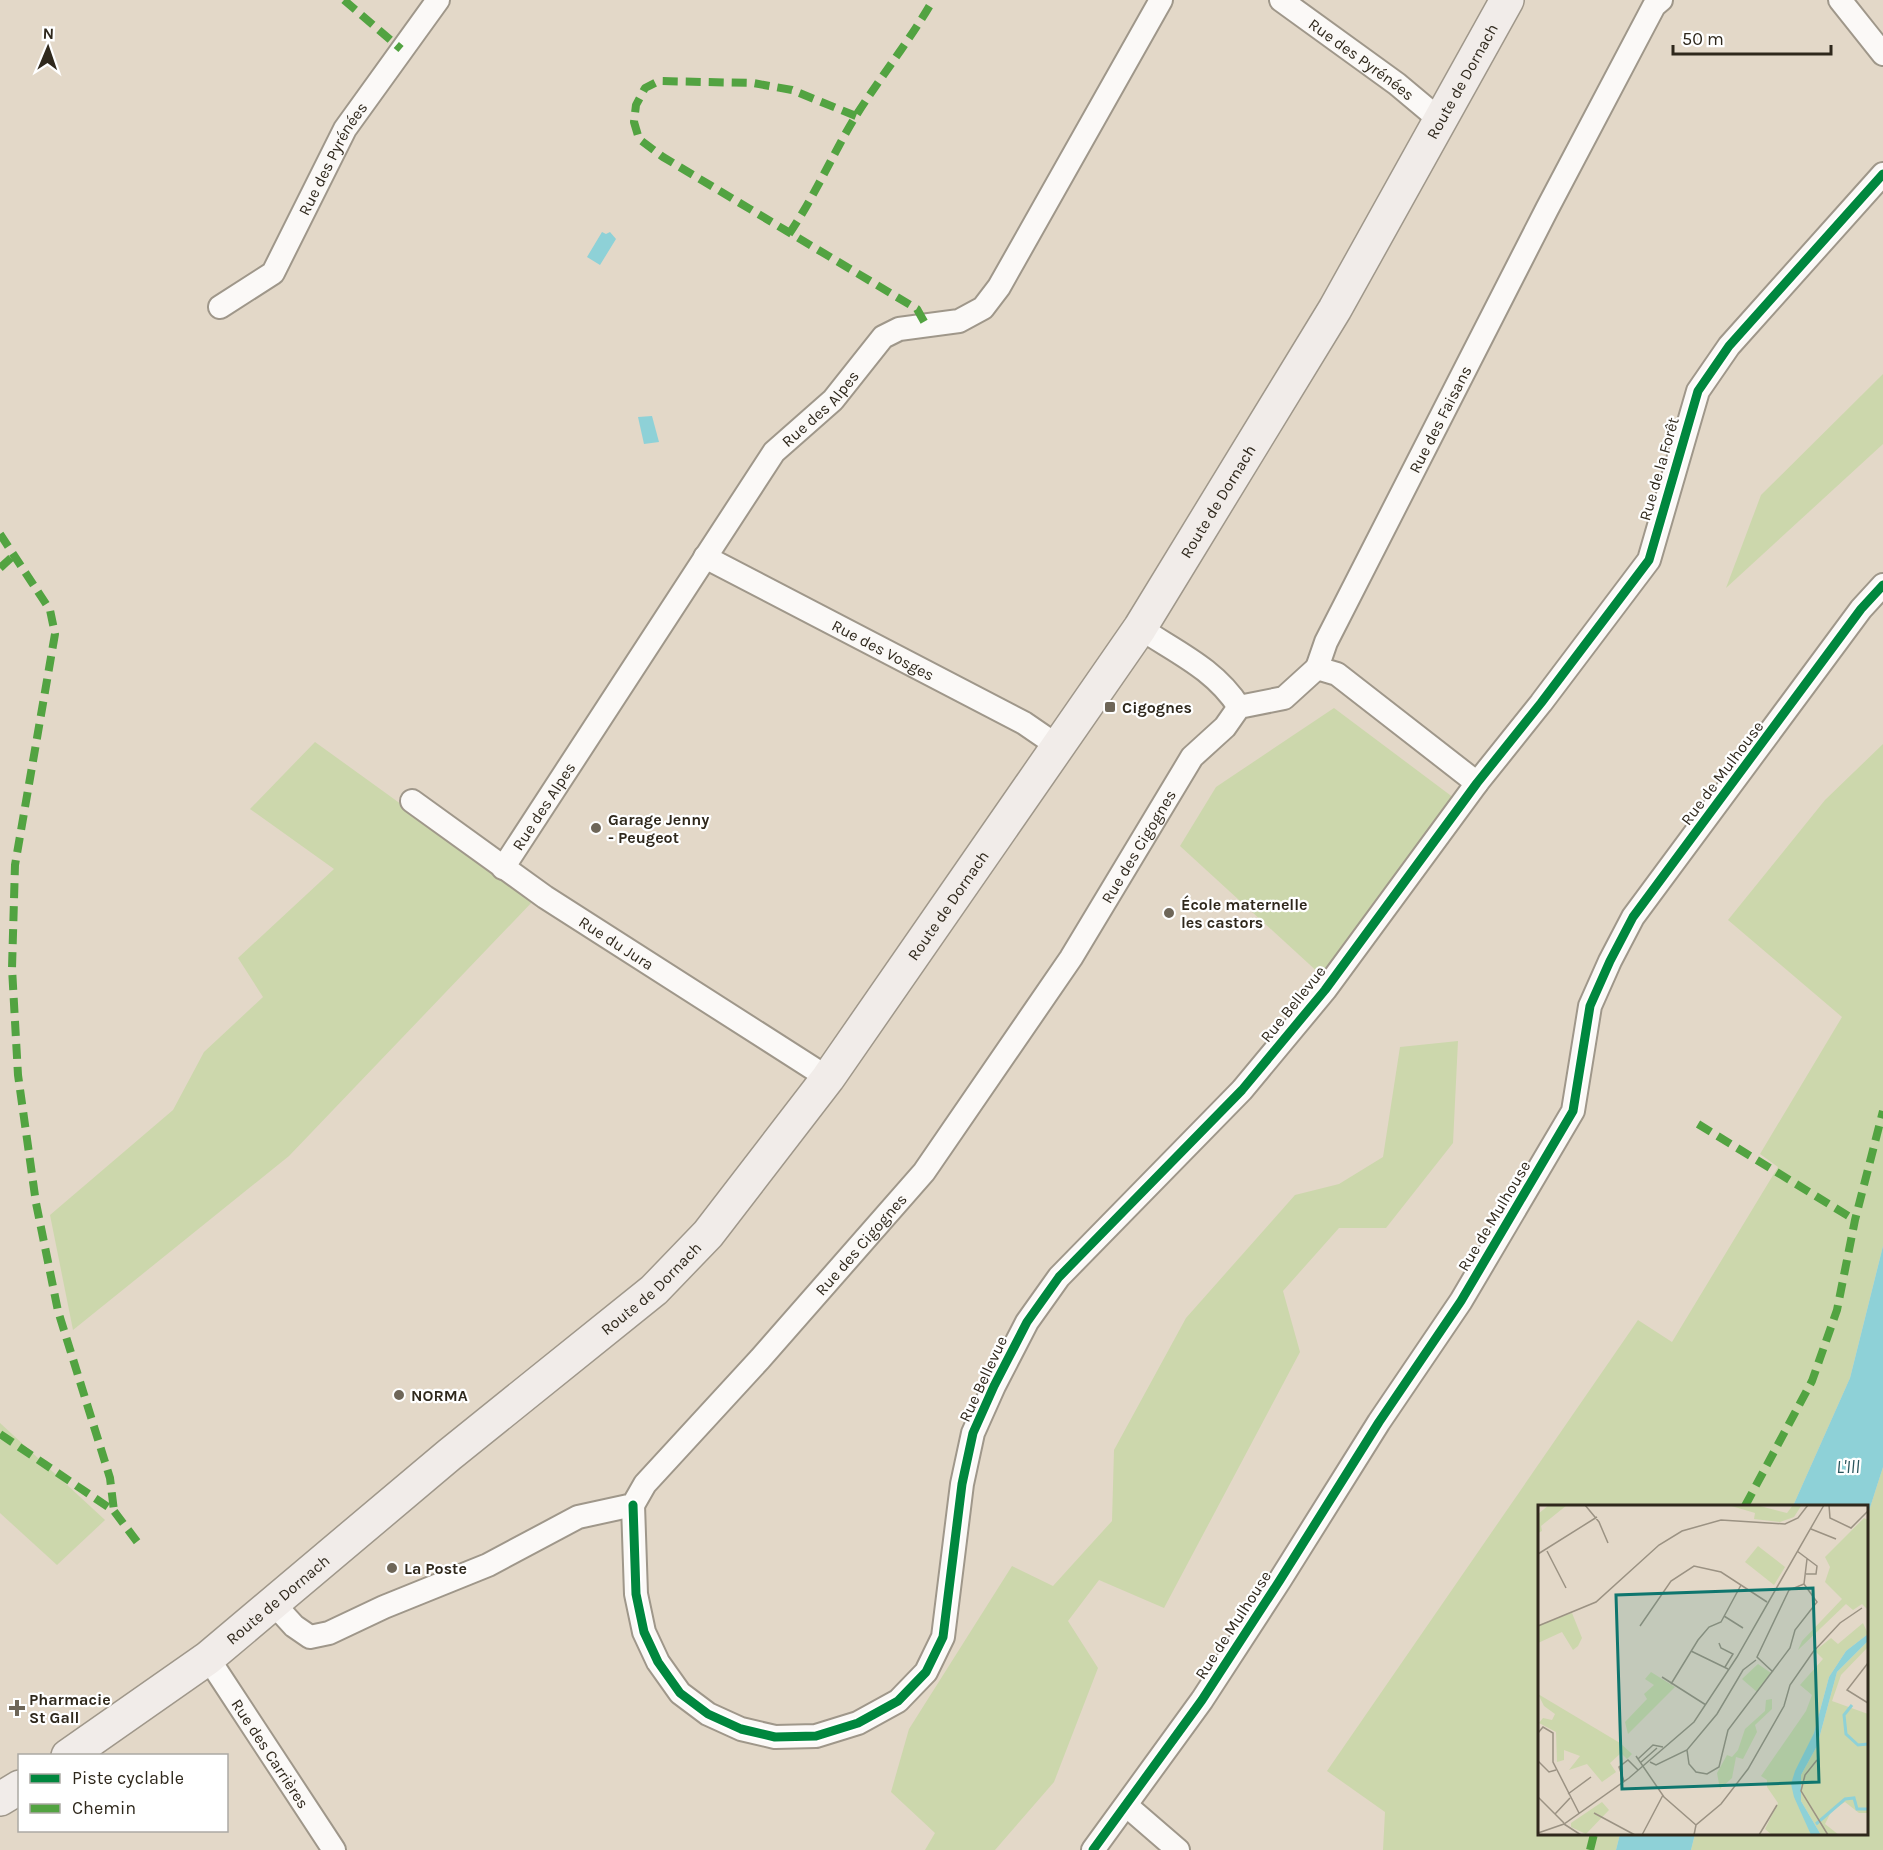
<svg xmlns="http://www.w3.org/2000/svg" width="1883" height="1850" font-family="Karla,sans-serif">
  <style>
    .green { fill: #ccd7ac }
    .water { fill: #8ed1d7 }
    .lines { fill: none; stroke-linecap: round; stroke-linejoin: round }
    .minor-casing { stroke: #9f978a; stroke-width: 26 }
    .secondary-casing { stroke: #9f978a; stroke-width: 36 }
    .minor { stroke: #fbf9f7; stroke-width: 22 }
    .secondary { stroke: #f1ece9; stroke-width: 33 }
    .quiet { stroke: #52a341; stroke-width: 8; stroke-dasharray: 15 8; stroke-linecap: butt }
    .cycleway-casing { stroke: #fff; stroke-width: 13 }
    .cycleway { stroke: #00873e; stroke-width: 9 }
    .poi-dot { fill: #6e6658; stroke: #fff; stroke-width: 2 }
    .labels { text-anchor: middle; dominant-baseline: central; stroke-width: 4.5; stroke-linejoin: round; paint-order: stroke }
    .street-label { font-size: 16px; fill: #2f281c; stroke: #fff }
    .poi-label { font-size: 16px; font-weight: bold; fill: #2f281c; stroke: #fff; text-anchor: start }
    .water-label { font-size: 18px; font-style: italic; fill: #29555c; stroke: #fff }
    .inset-river { fill: none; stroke: #8ed1d7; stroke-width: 3 }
    .inset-road { fill: none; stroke: #9b9283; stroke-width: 1.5 }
    .view { fill: #0f766e; fill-opacity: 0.15; stroke: #0f766e; stroke-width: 3 }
    .inset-edge { fill: none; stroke: #2f281c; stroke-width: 3 }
  </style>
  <rect width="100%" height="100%" fill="#e3d8c8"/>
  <g class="green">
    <polygon points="1883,374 1883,444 1726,588 1761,495"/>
    <polygon points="1334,708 1454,798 1321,975 1180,846 1216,787"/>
    <polygon points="315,742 534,900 289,1156 73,1330 50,1215 173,1110 204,1052 263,997 238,958 334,869 250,809"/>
    <polygon points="1883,744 1883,1246 1850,1378 1793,1506 1540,1506 1540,1834 1620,1834 1616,1850 1383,1850 1385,1812 1327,1771 1638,1320 1672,1342 1778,1167 1760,1154 1842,1017 1728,920 1825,800"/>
    <polygon points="1458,1041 1453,1143 1386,1228 1339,1228 1283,1291 1300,1352 1164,1608 1099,1580 1068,1621 1098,1668 1054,1782 995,1850 925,1850 935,1833 891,1792 909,1729 1012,1566 1053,1586 1112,1521 1114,1450 1186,1318 1295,1195 1339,1184 1383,1157 1400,1047"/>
    <polygon points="0,1423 105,1520 57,1565 0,1513"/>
    <polygon points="1883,1467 1883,1850 1691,1850 1695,1834 1866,1834 1867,1517"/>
  </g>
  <g class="water">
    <polygon points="602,232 606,234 610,232 616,239 600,265 587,257"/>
    <polygon points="652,416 659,442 644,444 638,417"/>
    <polygon points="1883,1246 1883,1467 1867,1517 1866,1506 1793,1506 1850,1378"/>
    <polygon points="1620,1834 1695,1834 1691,1850 1616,1850"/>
  </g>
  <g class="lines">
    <defs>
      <g id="minor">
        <path id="s1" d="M1281 0 1397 84 1440 120"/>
        <polyline points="1840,0 1883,54"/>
        <path id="s2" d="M220 307 273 273 345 129 438 0"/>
        <path id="s3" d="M705 557 1024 723 1059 747"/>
        <path d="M1140 628C1176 652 1215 669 1239 707"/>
        <path id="s4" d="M1477 783 1337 674 1317 668 1326 642 1547 209 1654 6 1661 0"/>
        <path id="s5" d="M412 801 545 897 828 1078"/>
        <path id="s6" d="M503 868 774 452 833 400 883 337 899 329 959 321 983 308 999 287 1161 0"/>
        <polyline points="633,1505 636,1594 644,1632 658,1662 680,1693 708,1714 741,1729 775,1737 816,1736 858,1723 898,1701 926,1672 943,1637 962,1484 973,1433 994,1386 1027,1322 1059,1277 1242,1090 1325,990 1477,783 1541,703 1649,560 1698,391 1729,346 1883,174"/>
        <path id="s7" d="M273 1603 294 1626 310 1637 329 1633 384 1607 488 1565 578 1517 633 1505 645 1484 760 1359 924 1172 1071 958 1192 757 1225 727 1239 707 1284 698 1317 668"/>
        <path id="s8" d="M208 1658 334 1850"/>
        <polyline points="1127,1806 1178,1850"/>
        <polyline points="1093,1850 1202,1700 1280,1580 1379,1422 1461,1301 1573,1111 1590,1006 1610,961 1633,917 1861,609 1883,585"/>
      </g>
      <g id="secondary">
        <path id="s9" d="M68 1756 208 1658 449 1455 654 1290 708 1234 828 1078 1140 628 1335 309 1507 0"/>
        <polyline points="0,1799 20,1787"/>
      </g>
    </defs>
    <use href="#minor" class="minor-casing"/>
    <use href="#secondary" class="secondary-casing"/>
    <use href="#minor" class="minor"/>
    <use href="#secondary" class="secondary"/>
    <g class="quiet">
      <polyline points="344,0 401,49"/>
      <polyline points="856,116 792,90 753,83 659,81 645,88 636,105 634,122 639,139 663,157 917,309 926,325"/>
      <path d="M789 234C815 196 833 153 857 114 882 75 910 40 933 0"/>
      <polyline points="0,534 50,610 55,634 15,865 12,968 18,1075 36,1203 58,1311 110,1478 114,1511"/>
      <polyline points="0,568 13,556"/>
      <polyline points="1698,1124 1855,1220"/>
      <polyline points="0,1434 114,1511 138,1543"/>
      <polyline points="1745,1506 1812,1381 1837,1310 1855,1220 1883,1111"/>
      <polyline points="1590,1850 1594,1834"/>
    </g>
    <defs>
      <g id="cycleway">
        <polyline points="633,1505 636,1594 644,1632 658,1662 680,1693 708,1714 741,1729 775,1737 816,1736 858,1723 898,1701 926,1672 943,1637 962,1484 973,1433 994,1386 1027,1322 1059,1277 1242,1090 1325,990 1477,783 1541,703 1649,560 1698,391 1729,346 1883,174"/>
        <polyline points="1093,1850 1202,1700 1280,1580 1379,1422 1461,1301 1573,1111 1590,1006 1610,961 1633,917 1861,609 1883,585"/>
      </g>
    </defs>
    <use href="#cycleway" class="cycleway-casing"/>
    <use href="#cycleway" class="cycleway"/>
  </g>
  <g class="poi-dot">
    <rect x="1104" y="701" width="12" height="12" rx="3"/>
    <circle cx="596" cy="828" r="6"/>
    <circle cx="1169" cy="913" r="6"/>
    <circle cx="399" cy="1395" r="6"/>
    <circle cx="392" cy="1568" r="6"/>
    <path d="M14 1699h6v6h6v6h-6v6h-6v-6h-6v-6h6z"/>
  </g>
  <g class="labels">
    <g class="street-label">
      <text stroke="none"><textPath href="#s1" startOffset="100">Rue des Pyrénées</textPath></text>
      <text stroke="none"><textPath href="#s9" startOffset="2206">Route de Dornach</textPath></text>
      <text stroke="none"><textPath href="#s2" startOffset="192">Rue des Pyrénées</textPath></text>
      <text stroke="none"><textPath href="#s6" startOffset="560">Rue des Alpes</textPath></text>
      <text stroke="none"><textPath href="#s4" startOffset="476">Rue des Faisans</textPath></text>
      <text transform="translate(1659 469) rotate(-74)">Rue de la Forêt</text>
      <text stroke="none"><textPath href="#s9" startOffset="1720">Route de Dornach</textPath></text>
      <text stroke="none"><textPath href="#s3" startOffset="201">Rue des Vosges</textPath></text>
      <text transform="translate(1722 773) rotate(-53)">Rue de Mulhouse</text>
      <text stroke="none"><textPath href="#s6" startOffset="74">Rue des Alpes</textPath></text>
      <text stroke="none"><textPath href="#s7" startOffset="1234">Rue des Cigognes</textPath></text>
      <text stroke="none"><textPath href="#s9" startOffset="1234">Route de Dornach</textPath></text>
      <text stroke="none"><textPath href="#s5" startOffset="249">Rue du Jura</textPath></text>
      <text transform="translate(1293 1004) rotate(-51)">Rue Bellevue</text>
      <text transform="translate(1494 1216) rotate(-59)">Rue de Mulhouse</text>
      <text stroke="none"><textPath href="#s7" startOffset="748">Rue des Cigognes</textPath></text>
      <text stroke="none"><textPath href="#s9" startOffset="748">Route de Dornach</textPath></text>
      <text transform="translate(983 1379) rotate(-65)">Rue Bellevue</text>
      <text stroke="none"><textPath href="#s9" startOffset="262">Route de Dornach</textPath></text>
      <text transform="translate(1233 1625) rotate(-57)">Rue de Mulhouse</text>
      <text stroke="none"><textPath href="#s8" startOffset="114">Rue des Carrières</textPath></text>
    </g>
    <g class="poi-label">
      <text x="1122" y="707">Cigognes</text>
      <text x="608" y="819">Garage Jenny<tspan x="608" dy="18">- Peugeot</tspan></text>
      <text x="1181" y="904">École maternelle<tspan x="1181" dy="18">les castors</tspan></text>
      <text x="411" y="1395">NORMA</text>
      <text x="404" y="1568">La Poste</text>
      <text x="29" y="1699">Pharmacie<tspan x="29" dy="18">St Gall</tspan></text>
    </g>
    <g class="water-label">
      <text x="1848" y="1467">L'Ill</text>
    </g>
  </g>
  <g transform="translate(1538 1505)">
    <rect width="330" height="330" fill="#e3d8c8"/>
    <path d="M11 0H29L3 21 4 26 0 28V9ZM190 0H218L249 8 255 0 263 1 256 12 242 17 216 14 217 8ZM326 13 330 15V105L324 99 315 105 308 99 260 145 264 136 304 94 287 77 292 62 287 52ZM220 41 247 62 236 80 207 57ZM34 108 44 133 40 141 35 145 24 127 0 138V120ZM325 118 330 129 308 146 291 172 276 228 253 279 273 330H234L227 324 240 298 229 282V275L223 271 268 206 274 190 262 180 285 154 277 146 293 133 300 139ZM330 136V142L303 170 294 196 330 209V308H321L307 297 294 305 287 319 301 330H283L263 296V270L279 241 299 167ZM220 159 233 168 219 187 204 174ZM113 167 137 182 90 229 87 217 109 194 106 189 116 180 107 174ZM0 189 82 238 94 249 89 254 83 248 72 258 78 267 64 277 49 259 31 265 42 251 26 245V255L19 257 18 227 1 218 5 213 14 215 17 209 6 201ZM234 194V204L217 220 219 227 205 254 198 252 194 273 182 284 179 268 189 250 194 252 200 245 207 224 227 206 228 195ZM64 297 71 305 48 329 33 322V318Z" fill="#ccd7ac"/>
    <path d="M330 129V136L299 167 279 241 263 270V296L283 330H273L256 292 253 279 257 266 276 228 291 172 308 146Z" fill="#8ed1d7"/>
    <path class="inset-river" d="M314 200 306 210 308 229 320 240 330 239M278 319 307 294 316 293 319 304H330"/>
    <path class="inset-road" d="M47 0 61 17 70 38M291 0 292 13 313 23 330 6M273 24 298 34M9 46 28 83M259 46 279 61 278 69H268M0 49 59 12M266 79 269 54M186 111 205 123M0 121 58 97 121 40 144 26 183 15 247 19 260 13 270 0M102 121 133 76 156 61 183 67 229 97M181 138 183 143 195 149 187 162M153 146 190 164M330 158 309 185 330 198M235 167 219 152 251 85 266 79M124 172 168 200M133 179 160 135 171 122 183 117 203 80M0 228 5 222 15 228V257L41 308M149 245 151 259 158 267 169 269 181 262 190 225 252 143 257 125 279 97 266 79M98 251 126 292 158 320M100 254 115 240 125 242M279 255 267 270 263 286 290 330M0 256 11 267 18 265M112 257 118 260 149 245 179 209 205 165 218 155M102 258 119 243M86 276 81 262 90 255 100 265M30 289 53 272M0 292 26 318M56 308 97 330M17 309 32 293M26 319 43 330M0 328 26 319 91 273 156 217 199 152 286 0M104 330 125 290M156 330 158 320 183 299 210 264 246 201 252 180 275 147 302 118 324 103M221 330 239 300"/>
    <path class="view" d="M275 83 281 277 84 284 78 90Z"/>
    <rect width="330" height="330" class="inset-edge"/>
  </g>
  <rect x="18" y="1754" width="210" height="78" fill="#ffffff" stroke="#aca9a4" stroke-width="1.5"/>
  <rect x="30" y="1774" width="30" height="9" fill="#00873e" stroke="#aca9a4" stroke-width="1.5"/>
  <text x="72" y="1784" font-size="18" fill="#2f281c">Piste cyclable</text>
  <rect x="30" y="1804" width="30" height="9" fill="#52a341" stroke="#aca9a4" stroke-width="1.5"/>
  <text x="72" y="1814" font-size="18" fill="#2f281c">Chemin</text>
  <g transform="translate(48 48) rotate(2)" stroke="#ffffff" stroke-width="4.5" paint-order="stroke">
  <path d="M0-4.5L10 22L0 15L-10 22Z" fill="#2f281c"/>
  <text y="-9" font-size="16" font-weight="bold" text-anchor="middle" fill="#2f281c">N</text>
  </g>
  <path d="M1673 45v9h158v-9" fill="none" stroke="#2f281c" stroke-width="3"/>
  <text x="1682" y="45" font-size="18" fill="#2f281c" stroke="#ffffff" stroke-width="4.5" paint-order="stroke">50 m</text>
</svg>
